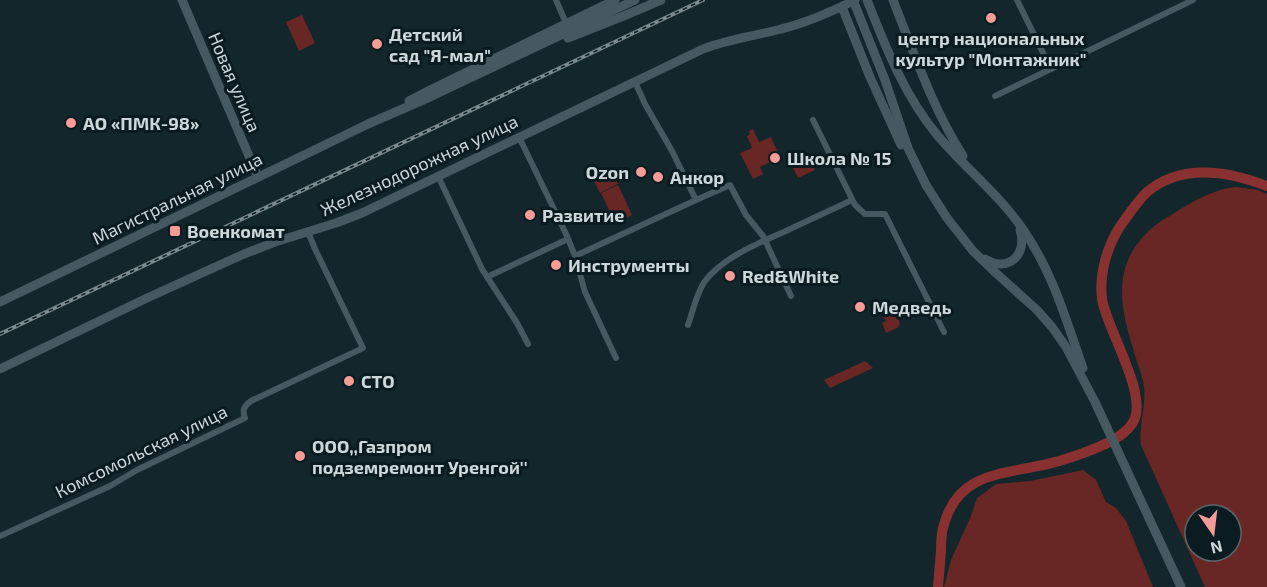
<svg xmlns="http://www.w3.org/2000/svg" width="1267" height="587" font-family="'Exo 2',sans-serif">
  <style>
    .green { fill: #682625; fill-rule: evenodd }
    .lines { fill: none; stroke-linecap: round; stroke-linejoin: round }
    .river { stroke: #883130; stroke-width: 10 }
    .street { stroke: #465960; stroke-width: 6 }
    .secondary { stroke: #465960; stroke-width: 9 }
    .rail-casing { stroke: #7b8a8e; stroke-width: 4 }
    .rail { stroke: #0a1c22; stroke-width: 1.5; stroke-dasharray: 4.5; stroke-linecap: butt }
    .poi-dot { fill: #f59c96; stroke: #0a1c22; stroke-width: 2 }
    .labels { text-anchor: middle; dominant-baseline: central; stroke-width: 6; stroke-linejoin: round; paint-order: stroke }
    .poi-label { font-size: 18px; font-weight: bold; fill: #ccd7db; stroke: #0a1c22; text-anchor: start }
    .street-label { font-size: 18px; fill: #ccd7db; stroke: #0a1c22 }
  </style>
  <rect width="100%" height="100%" fill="#13262b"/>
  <g class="green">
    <polygon points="302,15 315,43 299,51 286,22"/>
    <polygon points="753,129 759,142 771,137 780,158 760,167 763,174 753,179 740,153 752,148 747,136 750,134 749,131"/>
    <polygon points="808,156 815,170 798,178 791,164"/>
    <polygon points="612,172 618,184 600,193 594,181"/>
    <polygon points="618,185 632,215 615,223 601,193"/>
    <path d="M1237 187 1258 190 1267 194V587H1205L1141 445C1138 424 1148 403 1143 381 1140 369 1135 357 1132 345 1117 296 1114 258 1158 223 1182 209 1208 189 1237 187ZM1195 515H1231V551H1195Z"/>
    <polygon points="891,303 900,324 897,328 886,333 882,323 886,321 880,309"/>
    <polygon points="865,361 873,368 830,388 824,380"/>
    <polygon points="1083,470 1096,480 1106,502 1116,508 1126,521 1153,587 944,587 951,560 971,516 977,498 996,484 1030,481"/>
  </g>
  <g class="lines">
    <path class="river" d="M938 587C939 575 940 563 941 551 941 543 941 535 943 528 956 476 994 475 1038 466 1055 463 1070 458 1086 452 1102 446 1122 438 1132 424 1151 398 1106 328 1102 299 1099 274 1107 246 1121 225 1129 214 1136 203 1146 193 1180 163 1228 171 1267 186"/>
    <g class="street">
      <polyline points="556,0 566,23"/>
      <polyline points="1017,0 1051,69"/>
      <polyline points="635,82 645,104 672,151 696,200 730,185 746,215 763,236 791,296"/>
      <polyline points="995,96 1193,0"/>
      <polyline points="813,120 855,205 865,214 885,214 944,332"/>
      <polyline points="519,137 567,236 575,256 585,292 616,358"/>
      <polyline points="438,176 482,269 517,323 528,344"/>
      <polyline points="575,256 696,200"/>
      <polyline points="487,277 568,239"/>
      <path d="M688 325C693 311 696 294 705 281 723 257 761 242 788 230 809 220 831 210 852 200"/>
      <path d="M0 536 110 486 137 470 245 418C242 410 244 406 251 401L363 348 315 249 308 232"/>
    </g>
    <g class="secondary">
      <polyline points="182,0 258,177"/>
      <polyline points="853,0 885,80 908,148 926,185 947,218 973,251 997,274 1037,310 1052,327 1066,347 1095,402 1181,587"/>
      <path d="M867 0C886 48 905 97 938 136 966 169 1000 195 1024 231 1053 273 1066 320 1083 368"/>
      <path d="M893 0C914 53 932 107 963 156"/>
      <polyline points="842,7 870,77 901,145"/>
      <polyline points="568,38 626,15 661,0"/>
      <polyline points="409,101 430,90 615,0"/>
      <path d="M985 259C1008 273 1028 255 1020 230"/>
      <polyline points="0,302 368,124 430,97 635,0"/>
      <path d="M0 369 147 298 244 254 275 242 336 223 362 213 703 49C728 39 755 36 781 29 806 23 831 12 855 0"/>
    </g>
    <defs>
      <polyline id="rail" points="0,334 703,0"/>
    </defs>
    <use href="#rail" class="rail-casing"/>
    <use href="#rail" class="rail"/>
  </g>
  <g class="poi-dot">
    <circle cx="991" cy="18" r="6"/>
    <circle cx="377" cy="44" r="6"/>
    <circle cx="71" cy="123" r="6"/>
    <circle cx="775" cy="158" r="6"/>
    <circle cx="641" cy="172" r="6"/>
    <circle cx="658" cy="177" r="6"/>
    <circle cx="530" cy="215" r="6"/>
    <rect x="169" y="225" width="12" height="12" rx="3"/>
    <circle cx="556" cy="265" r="6"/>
    <circle cx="730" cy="276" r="6"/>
    <circle cx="860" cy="307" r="6"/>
    <circle cx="349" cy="381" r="6"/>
    <circle cx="300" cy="456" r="6"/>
  </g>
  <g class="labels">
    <g class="poi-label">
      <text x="389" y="34">Детский<tspan x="389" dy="21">сад "Я-мал"</tspan></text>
      <text x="991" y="38" text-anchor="middle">центр национальных<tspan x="991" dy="21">культур "Монтажник"</tspan></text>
      <text x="83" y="123">АО «ПМК-98»</text>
      <text x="787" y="158">Школа № 15</text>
      <text x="629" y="172" text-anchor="end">Ozon</text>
      <text x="670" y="177">Анкор</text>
      <text x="542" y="215">Развитие</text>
      <text x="187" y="231">Военкомат</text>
      <text x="568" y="265">Инструменты</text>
      <text x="742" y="276">Red&amp;White</text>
      <text x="872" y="307">Медведь</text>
      <text x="361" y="381">СТО</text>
      <text x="312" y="446">ООО,,Газпром<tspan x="312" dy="21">подземремонт Уренгой''</tspan></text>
    </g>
    <g class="street-label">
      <text transform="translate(235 82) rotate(67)">Новая улица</text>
      <text transform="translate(419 165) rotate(-25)">Железнодорожная улица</text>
      <text transform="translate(177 198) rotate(-26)">Магистральная улица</text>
      <text transform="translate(141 451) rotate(-26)">Комсомольская улица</text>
    </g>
  </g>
  <g transform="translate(1213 533) rotate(166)"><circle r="28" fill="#0a1c22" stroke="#58676c" stroke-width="1.5"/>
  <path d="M0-4.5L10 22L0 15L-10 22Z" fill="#f59c96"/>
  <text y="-9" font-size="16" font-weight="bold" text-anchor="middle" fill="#ccd7db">N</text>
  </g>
</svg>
